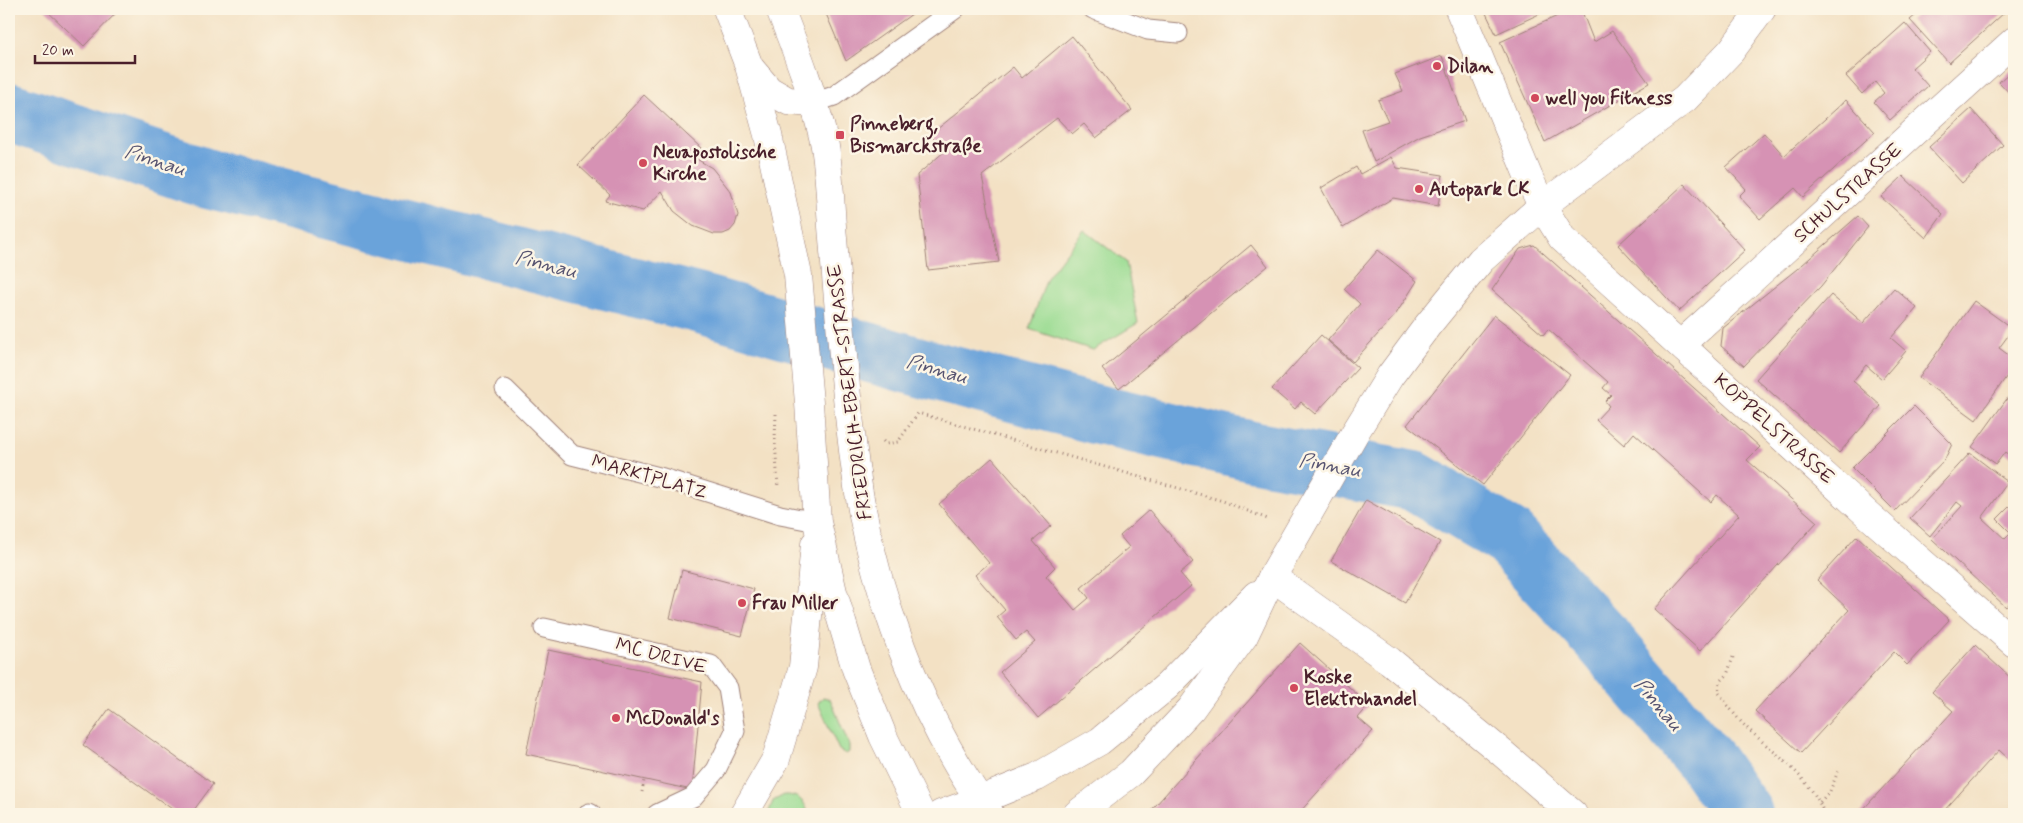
<svg xmlns="http://www.w3.org/2000/svg" width="2023" height="823" font-family="Mynerve,sans-serif">
  <style>
    .green { fill: #99db91; stroke: #727d5e }
    .lines { fill: none; stroke-linecap: round; stroke-linejoin: round }
    .river { stroke: #6ba3da; stroke-width: 60 }
    .building { fill: #d692b4 }
    .service-casing { stroke: #9e8078; stroke-width: 21 }
    .pedestrian-casing { stroke: #9e8078; stroke-width: 29 }
    .minor-casing { stroke: #9e8078; stroke-width: 29 }
    .secondary-casing { stroke: #9e8078; stroke-width: 29 }
    .path { stroke: #9e8078; stroke-width: 3; stroke-dasharray: 1 4; stroke-linecap: butt }
    .service { stroke: #fff; stroke-width: 19 }
    .pedestrian { stroke: #fff; stroke-width: 28 }
    .minor { stroke: #fff; stroke-width: 28 }
    .secondary { stroke: #fff; stroke-width: 28 }
    .poi-dot { fill: #d1495b; stroke: #fcf5e5; stroke-width: 2 }
    .labels { text-anchor: middle; dominant-baseline: central; stroke-width: 5; stroke-linejoin: round; paint-order: stroke }
    .poi-label { font-size: 19px; font-weight: bold; fill: #4a1f2b; stroke: #fcf5e5; text-anchor: start }
    .street-label { font-size: 19px; fill: #4a1f2b; stroke: #fcf5e5 }
    .water-label { font-size: 20px; font-style: italic; fill: #575471; stroke: #fcf5e5 }
  </style>
  <rect width="100%" height="100%" fill="#fcf5e5"/>
  <filter id="ink" filterUnits="userSpaceOnUse"><feTurbulence type="fractalNoise" baseFrequency=".02" numOctaves="2"/><feDisplacementMap in="SourceGraphic" scale="10" xChannelSelector="R" yChannelSelector="G"/><feConvolveMatrix kernelMatrix="1 2 1 2 8 2 1 2 1" color-interpolation-filters="sRGB"/></filter>
  <filter id="wash" filterUnits="userSpaceOnUse"><feTurbulence type="fractalNoise" baseFrequency=".0096" numOctaves="4" result="noise"/><feDisplacementMap in="SourceGraphic" scale="20" xChannelSelector="R" yChannelSelector="G"/><feGaussianBlur stdDeviation="1.12" result="paint"/><feColorMatrix in="noise" values="0 0 0 0 0 0 0 0 0 0 0 0 0 0 0 0 0 1.4 0 .05"/><feComposite in="paint" operator="in"/></filter>
  <g filter="url(#wash)">
    <rect width="100%" height="100%" fill="#f3e1c4"/>
    <g class="green">
      <polygon points="1084,230 1126,262 1138,323 1093,350 1029,329 1047,278"/>
      <polygon points="823,697 830,699 832,703 849,745 849,752 846,754 839,750 818,703"/>
      <path d="M784 795C797 794 806 801 808 814H768L773 801Z"/>
    </g>
    <g class="lines">
      <polyline class="river" points="9,112 208,179 697,303 923,368 1095,414 1256,452 1414,481 1508,537 1598,634 1706,761 1743,814"/>
    </g>
    <g id="blocks">
      <g class="building">
        <polygon points="45,9 120,9 84,46"/>
        <polygon points="352,9 428,9 428,10 355,12"/>
        <polygon points="824,9 919,9 846,61"/>
        <polygon points="1484,9 1550,9 1496,34"/>
        <polygon points="1573,9 1581,9 1594,42 1612,31 1649,83 1545,142 1500,42"/>
        <polygon points="1923,9 2002,9 2005,12 1949,63 1910,20"/>
        <polygon points="1905,23 1930,52 1912,68 1928,86 1890,120 1874,102 1884,93 1875,82 1862,94 1846,76"/>
        <polygon points="1072,36 1132,110 1096,138 1084,124 1072,134 1057,118 982,176 999,262 928,270 917,175 945,151 930,135 1013,67 1022,78"/>
        <polygon points="1442,56 1465,121 1420,136 1374,162 1362,130 1388,121 1378,100 1403,91 1395,74"/>
        <polygon points="2014,68 2014,98 1999,82"/>
        <polygon points="644,95 701,148 693,157 712,168 731,192 738,215 735,225 730,231 723,234 714,234 693,226 674,211 662,191 643,211 605,201 610,195 578,165"/>
        <polygon points="1846,100 1875,132 1803,197 1795,188 1760,219 1739,196 1746,189 1726,167 1764,133 1784,156"/>
        <polygon points="1971,109 2003,145 1962,183 1929,147"/>
        <polygon points="1391,157 1397,168 1443,175 1438,206 1393,198 1343,228 1321,188 1356,167 1360,174"/>
        <polygon points="1903,176 1943,214 1926,238 1881,197"/>
        <polygon points="1684,184 1745,250 1679,311 1618,245"/>
        <polygon points="1858,216 1868,227 1821,286 1744,366 1721,346 1723,328 1802,265"/>
        <polygon points="1251,245 1268,266 1119,389 1102,369"/>
        <polygon points="1534,245 1760,447 1747,460 1817,522 1700,651 1654,609 1739,515 1717,495 1711,502 1634,433 1624,445 1596,420 1609,406 1605,401 1611,395 1603,388 1608,382 1548,329 1543,335 1492,290 1520,249"/>
        <polygon points="1378,250 1417,281 1396,314 1353,362 1328,340 1360,304 1344,289"/>
        <polygon points="1894,288 1917,308 1891,338 1906,351 1882,379 1866,365 1853,381 1881,406 1839,453 1756,379 1831,295 1863,323"/>
        <polygon points="1974,301 2013,329 1999,348 2014,359 2014,366 1976,420 1919,378"/>
        <polygon points="1494,315 1570,375 1483,485 1407,425"/>
        <polygon points="1321,335 1358,368 1315,414 1301,402 1295,409 1272,389"/>
        <polygon points="2014,389 2014,459 2005,452 1996,464 1972,447"/>
        <polygon points="1914,406 1952,444 1945,459 1895,511 1852,468"/>
        <polygon points="1970,453 2008,482 1982,518 2005,539 2011,533 1997,519 2014,502 2014,598 2006,607 1932,539 1962,506 1957,502 1930,536 1910,518"/>
        <polygon points="992,458 1051,526 1033,541 1055,567 1046,576 1075,610 1089,598 1081,588 1129,547 1120,536 1149,510 1193,562 1180,573 1191,586 1038,718 1000,672 1035,642 1026,632 1016,640 997,617 1005,610 975,575 989,563 939,504"/>
        <polygon points="1366,500 1440,542 1405,603 1331,561"/>
        <polygon points="1857,536 1949,620 1907,665 1894,652 1801,753 1755,711 1849,610 1817,580"/>
        <polygon points="682,570 754,589 742,636 670,618"/>
        <polygon points="1300,643 1369,705 1358,718 1373,731 1298,814 1148,814"/>
        <polygon points="1975,645 2014,681 2014,764 1999,750 1941,814 1859,814 1953,711 1932,692"/>
        <polygon points="548,650 702,682 692,790 526,754"/>
        <polygon points="109,709 213,784 191,814 179,814 83,745"/>
      </g>
    </g>
  </g>
  <g filter="url(#ink)">
    <use href="#blocks" fill-opacity="0" stroke="#9e8078" stroke-width="1"/>
    <g class="lines">
      <defs>
        <g id="service">
          <polyline points="1093,9 1148,30 1178,33"/>
          <polyline points="813,103 834,96 955,9"/>
          <polyline points="505,389 572,455 663,478 780,515 817,522"/>
          <polyline points="544,628 711,665 728,688 735,731 716,770 693,797 657,814"/>
          <polyline points="589,813 591,814"/>
        </g>
        <polyline id="pedestrian" points="1459,9 1529,178 1542,206"/>
        <g id="minor">
          <polyline points="1542,206 1562,238 1866,513 2014,643"/>
          <polyline points="1681,344 2014,41"/>
          <polyline points="1272,577 1390,661 1501,752 1573,814"/>
          <polyline points="980,800 1037,777 1100,741 1167,686 1256,595"/>
          <polyline points="1077,814 1131,773 1191,709 1244,636 1272,577 1356,431 1390,376 1428,325 1481,260 1542,206 1685,99 1731,51 1762,9"/>
        </g>
        <g id="secondary">
          <polyline points="727,9 749,66 768,135 798,275 809,403 817,522 833,592 856,669 883,736 921,814"/>
          <path d="M780 9C797 52 814 96 824 141 830 170 830 208 833 238 839 314 845 391 855 466 870 583 920 720 990 814"/>
          <polyline points="751,69 769,90 788,101 813,103"/>
          <polyline points="744,814 776,759 803,667 815,544"/>
          <polyline points="941,814 980,800"/>
        </g>
      </defs>
      <use href="#service" class="service-casing"/>
      <use href="#pedestrian" class="pedestrian-casing"/>
      <use href="#minor" class="minor-casing"/>
      <use href="#secondary" class="secondary-casing"/>
      <g class="path">
        <polyline points="776,414 775,439 778,487"/>
        <polyline points="883,441 886,444 898,442 918,413 1223,501 1270,520"/>
        <path d="M1733 657 1727 675 1720 682 1719 693C1727 704 1735 716 1745 726 1771 751 1813 779 1824 814"/>
        <polyline points="642,792 644,780"/>
        <polyline points="1820,802 1830,791 1839,769"/>
      </g>
      <use href="#service" class="service"/>
      <use href="#pedestrian" class="pedestrian"/>
      <use href="#minor" class="minor"/>
      <use href="#secondary" class="secondary"/>
    </g>
  </g>
  <g class="poi-dot">
    <circle cx="1437" cy="66" r="5"/>
    <circle cx="1535" cy="98" r="5"/>
    <rect x="835" y="130" width="10" height="10" rx="2.5"/>
    <circle cx="643" cy="163" r="5"/>
    <circle cx="1419" cy="189" r="5"/>
    <circle cx="742" cy="603" r="5"/>
    <circle cx="1294" cy="688" r="5"/>
    <circle cx="616" cy="718" r="5"/>
  </g>
  <g class="labels">
    <g class="poi-label">
      <text x="1447" y="66">Dilan</text>
      <text x="1545" y="98">well you Fitness</text>
      <text x="850" y="124">Pinneberg,<tspan x="850" dy="22">Bismarckstraße</tspan></text>
      <text x="653" y="152">Neuapostolische<tspan x="653" dy="22">Kirche</tspan></text>
      <text x="1429" y="189">Autopark CK</text>
      <text x="752" y="603">Frau Miller</text>
      <text x="1304" y="677">Koske<tspan x="1304" dy="22">Elektrohandel</tspan></text>
      <text x="626" y="718">McDonald's</text>
    </g>
    <g class="street-label">
      <text transform="translate(1848 193) rotate(-42)">SCHULSTRASSE</text>
      <text transform="translate(850 392) rotate(-97)">FRIEDRICH-EBERT-STRASSE</text>
      <text transform="translate(1774 429) rotate(42)">KOPPELSTRASSE</text>
      <text transform="translate(649 477) rotate(16)">MARKTPLATZ</text>
      <text transform="translate(661 656) rotate(15)">MC DRIVE</text>
    </g>
    <g class="water-label">
      <text transform="translate(155 161) rotate(18)">Pinnau</text>
      <text transform="translate(546 265) rotate(14)">Pinnau</text>
      <text transform="translate(937 370) rotate(16)">Pinnau</text>
      <text transform="translate(1330 466) rotate(10)">Pinnau</text>
      <text transform="translate(1658 705) rotate(50)">Pinnau</text>
    </g>
  </g>
  <rect width="2023" height="823" fill="none" stroke="#fcf5e5" stroke-width="30"/>
  <path d="M35 55v8h100v-8" fill="none" stroke="#4a1f2b" stroke-width="2.5"/>
  <text x="42" y="55" font-size="15" fill="#4a1f2b" stroke="#fcf5e5" stroke-width="4" paint-order="stroke">20 m</text>
</svg>
